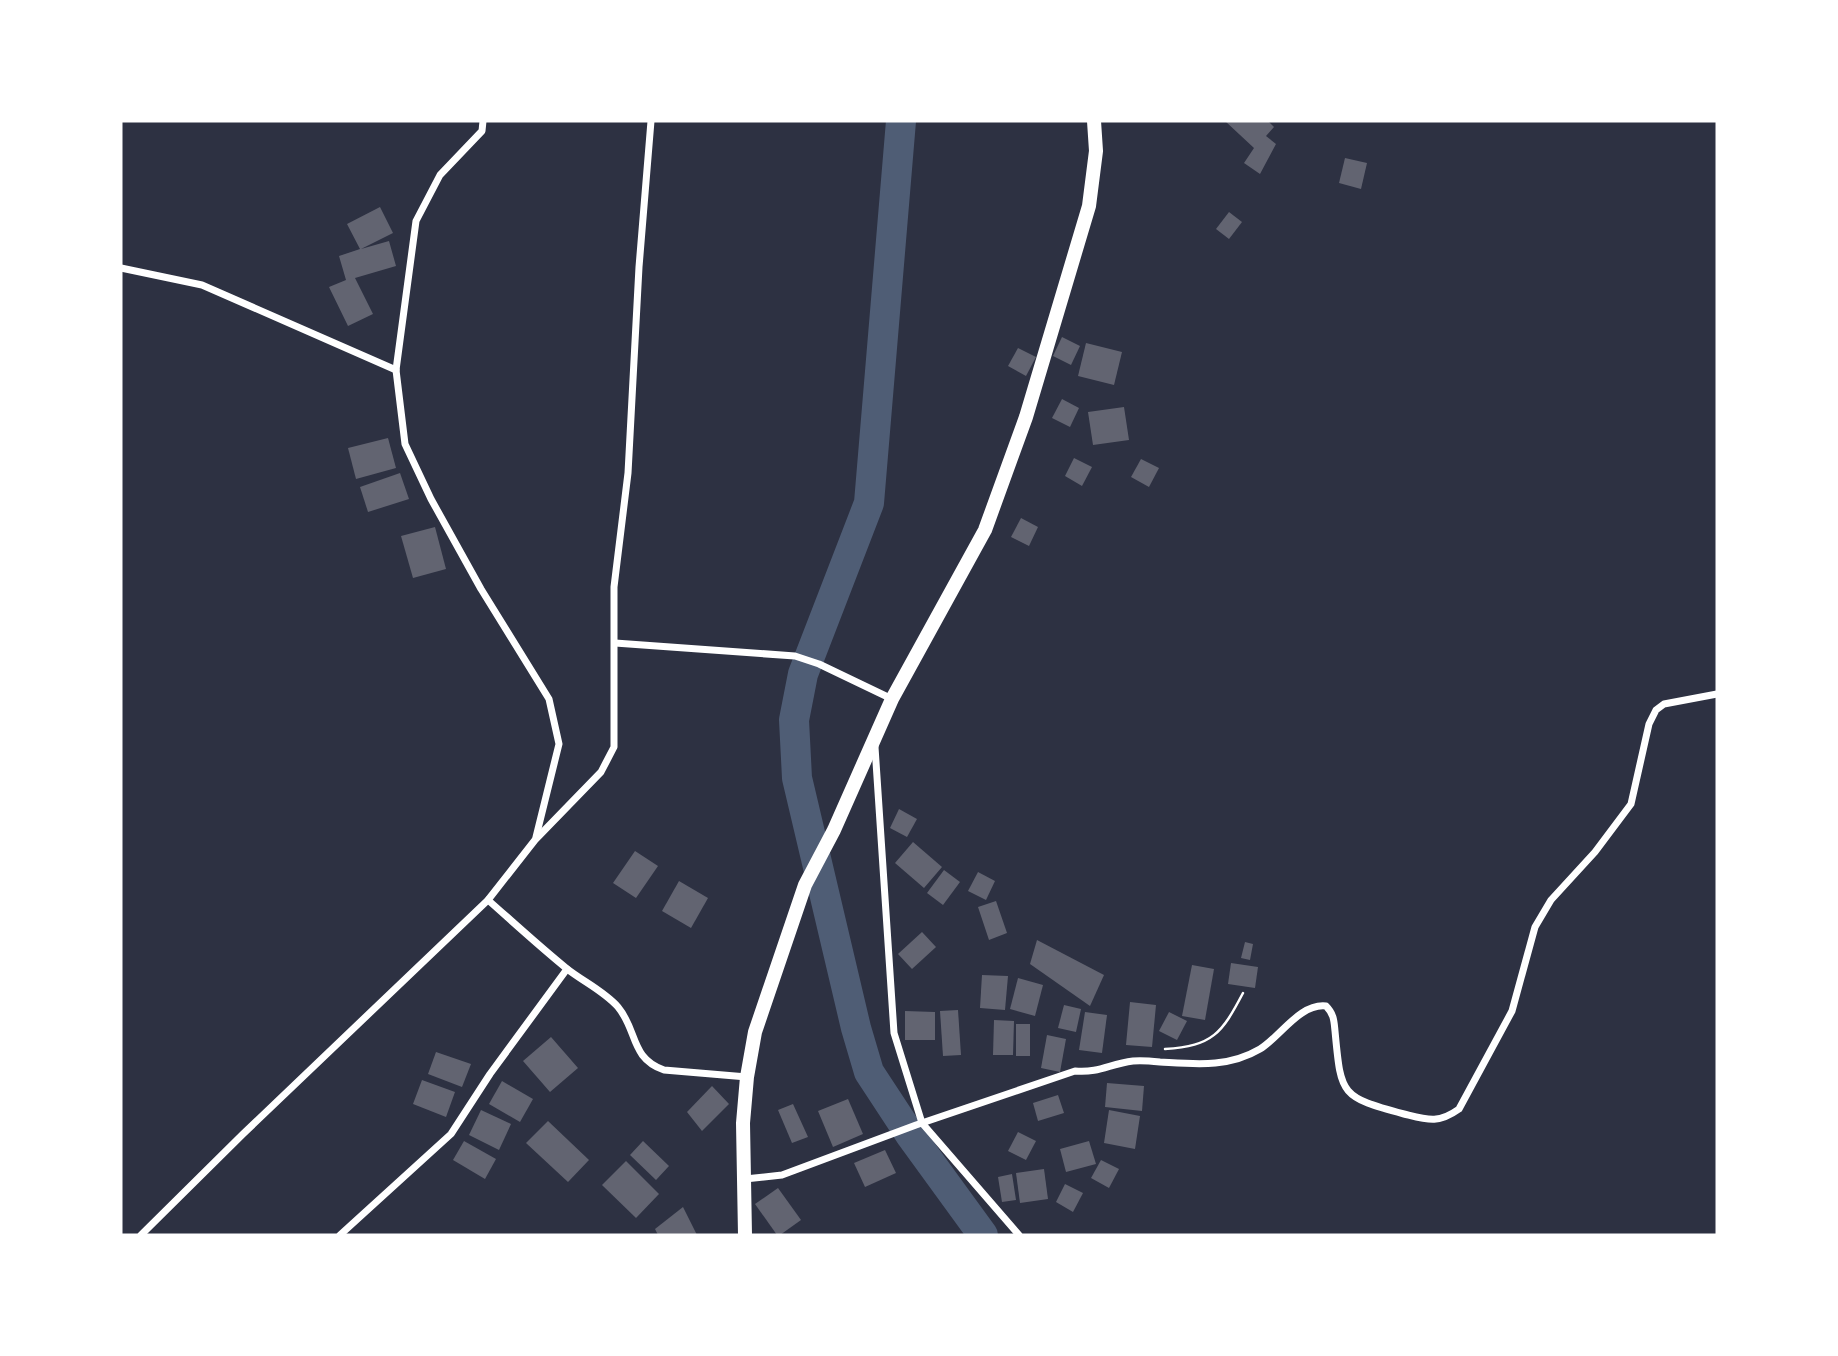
<svg xmlns="http://www.w3.org/2000/svg" width="1838" height="1356" font-family="Inter,sans-serif">
  <style>
    .lines { fill: none; stroke-linecap: round; stroke-linejoin: round }
    .river { stroke: #4f5d75; stroke-width: 30 }
    .building { fill: #626471 }
    .path { stroke: #fff; stroke-width: 2.5 }
    .minor { stroke: #fff; stroke-width: 7 }
    .secondary { stroke: #fff; stroke-width: 14 }
  </style>
  <rect width="100%" height="100%" fill="#2d3142"/>
  <g class="lines">
    <polyline class="river" points="901,121 869,503 803,674 794,720 797,778 856,1028 869,1072 911,1136 983,1235"/>
  </g>
  <g class="building">
    <polygon points="1225,121 1268,121 1274,127 1266,136 1276,144 1260,174 1244,163 1254,148"/>
    <polygon points="1345,158 1367,163 1361,189 1339,183"/>
    <polygon points="380,207 393,233 361,249 389,241 396,266 355,278 373,314 348,326 329,287 346,280 339,256 360,249 347,224"/>
    <polygon points="1229,212 1242,222 1229,239 1216,229"/>
    <polygon points="1062,337 1080,346 1071,365 1053,356"/>
    <polygon points="1086,343 1122,352 1114,385 1078,376"/>
    <polygon points="1018,348 1036,357 1026,376 1008,366"/>
    <polygon points="1062,399 1079,408 1070,427 1052,418"/>
    <polygon points="1124,407 1129,440 1093,445 1088,412"/>
    <polygon points="388,438 396,468 356,479 348,448"/>
    <polygon points="1074,458 1092,467 1082,486 1065,476"/>
    <polygon points="1141,459 1159,468 1149,487 1131,477"/>
    <polygon points="400,473 409,499 368,512 360,487"/>
    <polygon points="1021,518 1038,527 1029,546 1011,537"/>
    <polygon points="435,527 446,569 413,578 401,536"/>
    <polygon points="899,809 917,819 907,837 890,828"/>
    <polygon points="913,842 942,867 924,888 895,863"/>
    <polygon points="635,851 658,866 636,898 613,883"/>
    <polygon points="944,870 960,882 943,905 927,893"/>
    <polygon points="978,872 995,881 986,900 968,891"/>
    <polygon points="679,881 708,898 691,928 662,911"/>
    <polygon points="996,901 1007,933 989,940 978,907"/>
    <polygon points="922,932 936,947 912,969 898,954"/>
    <polygon points="1037,940 1104,975 1090,1006 1030,964"/>
    <polygon points="1245,942 1253,944 1250,960 1241,958"/>
    <polygon points="1231,963 1258,967 1255,988 1228,984"/>
    <polygon points="1192,965 1214,969 1205,1020 1182,1016"/>
    <polygon points="982,975 1008,976 1005,1010 980,1008"/>
    <polygon points="1018,978 1043,985 1035,1016 1010,1009"/>
    <polygon points="1130,1002 1156,1005 1152,1047 1126,1045"/>
    <polygon points="1064,1005 1081,1009 1076,1032 1058,1028"/>
    <polygon points="958,1010 961,1055 943,1056 940,1011"/>
    <polygon points="905,1011 935,1012 935,1040 905,1040"/>
    <polygon points="1085,1012 1107,1015 1102,1053 1079,1050"/>
    <polygon points="1169,1012 1187,1021 1177,1040 1159,1031"/>
    <polygon points="994,1020 1014,1021 1013,1055 993,1055"/>
    <rect x="1016" y="1024" width="14" height="32"/>
    <polygon points="1047,1035 1066,1039 1060,1072 1041,1068"/>
    <polygon points="551,1037 578,1068 550,1092 523,1061"/>
    <polygon points="436,1052 471,1064 462,1087 428,1074"/>
    <polygon points="422,1080 455,1092 446,1117 413,1104"/>
    <polygon points="502,1081 533,1099 520,1122 489,1104"/>
    <polygon points="1107,1083 1144,1086 1142,1111 1105,1107"/>
    <polygon points="712,1086 729,1104 702,1131 687,1112"/>
    <polygon points="1058,1095 1064,1113 1038,1121 1033,1103"/>
    <polygon points="848,1099 863,1134 833,1147 818,1111"/>
    <polygon points="793,1104 808,1137 792,1143 778,1110"/>
    <polygon points="481,1110 511,1124 499,1150 469,1135"/>
    <polygon points="1109,1110 1140,1116 1135,1149 1104,1143"/>
    <polygon points="548,1121 589,1160 568,1182 526,1143"/>
    <polygon points="1018,1132 1036,1141 1026,1160 1008,1151"/>
    <polygon points="464,1141 496,1159 485,1179 453,1160"/>
    <polygon points="643,1141 669,1166 656,1180 630,1155"/>
    <polygon points="1089,1141 1096,1164 1066,1172 1060,1149"/>
    <polygon points="885,1150 896,1173 865,1187 854,1163"/>
    <polygon points="1101,1160 1119,1169 1109,1188 1091,1178"/>
    <polygon points="626,1161 659,1194 636,1218 602,1185"/>
    <polygon points="1044,1169 1048,1199 1020,1203 1016,1173"/>
    <polygon points="1012,1174 1016,1200 1002,1202 998,1177"/>
    <polygon points="1065,1184 1083,1193 1073,1212 1056,1202"/>
    <polygon points="778,1188 801,1220 780,1235 777,1235 755,1204"/>
    <polygon points="683,1207 697,1235 658,1235 655,1229"/>
  </g>
  <g class="lines">
    <path class="path" d="M1165 1049C1213 1046 1222 1033 1243 993"/>
    <g class="minor">
      <polyline points="483,121 482,131 440,175 416,221 396,370 405,444 431,499 481,589 549,699 559,744 536,837"/>
      <polyline points="121,268 202,285 396,370"/>
      <polyline points="615,643 795,656 819,664 892,699"/>
      <polyline points="875,747 894,1033 922,1123 1019,1235"/>
      <path d="M488 900C514 923 539 946 566 968 582 981 604 991 618 1007 638 1031 630 1058 664 1070L747 1077"/>
      <path d="M745 1179 782 1175 916 1125 1075 1071C1100 1073 1109 1064 1133 1061 1141 1060 1151 1061 1160 1062 1195 1064 1228 1068 1260 1049 1280 1037 1300 1003 1326 1006 1334 1014 1334 1021 1335 1031 1341 1095 1340 1097 1404 1114 1428 1120 1438 1124 1459 1109L1512 1011 1535 927 1551 900 1595 852 1631 804 1649 724 1656 710 1664 704 1717 694"/>
      <polyline points="141,1235 243,1134 488,900 535,840 601,772 614,747 614,587 628,473 639,267 651,121"/>
      <polyline points="340,1235 451,1134 490,1074 567,969"/>
    </g>
    <polyline class="secondary" points="745,1235 743,1123 747,1077 755,1032 805,885 834,830 892,699 985,530 1026,417 1089,206 1096,151 1094,121"/>
  </g>
  <rect width="1838" height="1356" fill="none" stroke="#ffffff" stroke-width="245"/>
</svg>
